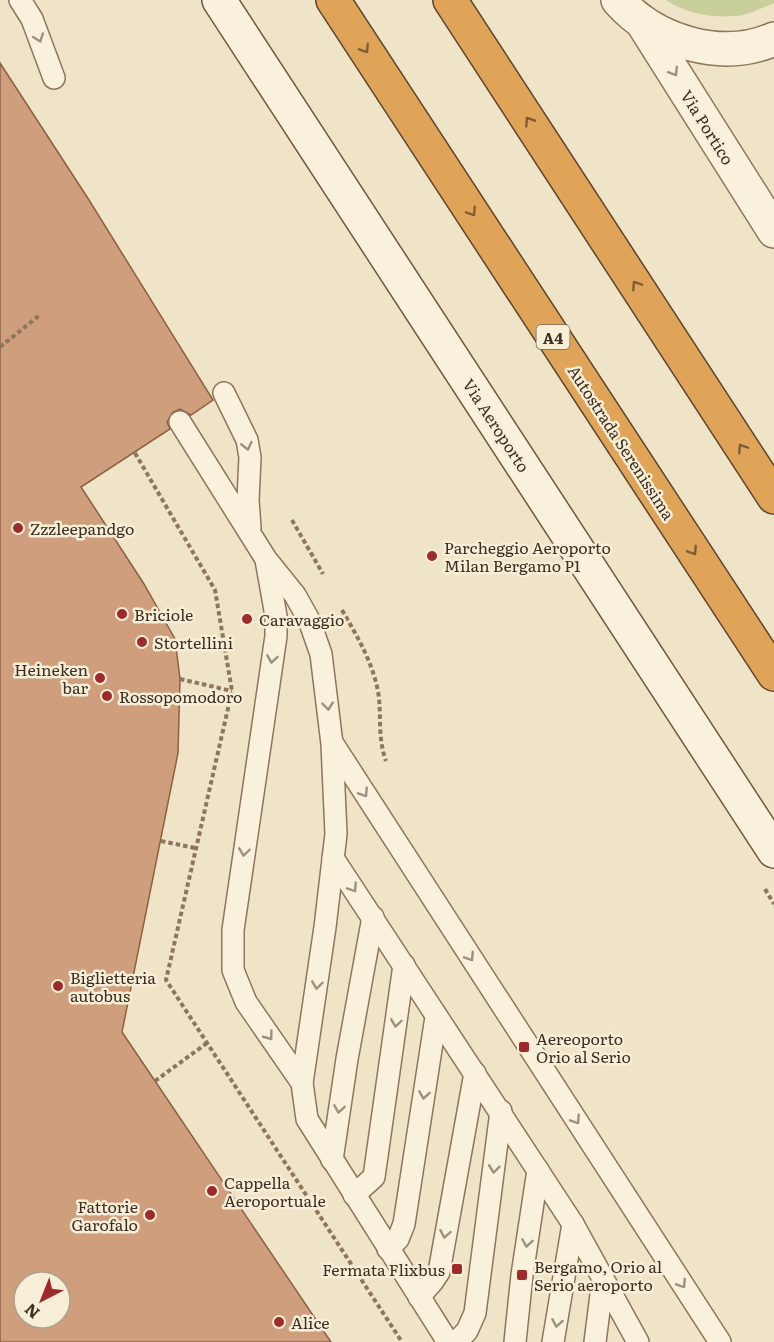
<svg xmlns="http://www.w3.org/2000/svg" width="774" height="1342" font-family="Literata,serif">
  <style>
    .green { fill: #c9cf9b }
    .building { fill: #cf9f7d; stroke: #8d5f41; stroke-width: 1.5; fill-rule: evenodd }
    .lines { fill: none; stroke-linecap: round; stroke-linejoin: round }
    .lane-casing { stroke: #8d765c; stroke-width: 24 }
    .street-casing { stroke: #8d765c; stroke-width: 36 }
    .secondary-casing { stroke: #6f573f; stroke-width: 36 }
    .highway-casing { stroke: #5b4430; stroke-width: 36 }
    .path { stroke: #8d765c; stroke-width: 4; stroke-dasharray: 4.5 3; stroke-linecap: butt }
    .lane { stroke: #faf1dc; stroke-width: 21 }
    .street { stroke: #faf1dc; stroke-width: 33 }
    .secondary { stroke: #faf1dc; stroke-width: 33 }
    .highway { stroke: #e0a458; stroke-width: 33 }
    .oneway { stroke: #9c907e }
    .oneway2 { stroke: #7e5d36 }
    .poi-dot { fill: #9e2a2b; stroke: #f7eed8; stroke-width: 2 }
    .labels { text-anchor: middle; dominant-baseline: central; stroke-width: 5; stroke-linejoin: round; paint-order: stroke }
    .shield { fill: #f7eed8; stroke: #756857; stroke-width: 1.5 }
    .shield-label { font-size: 15px; font-weight: bold; fill: #3d2e20 }
    .street-label { font-size: 16px; fill: #3d2e20; stroke: #f7eed8 }
    .poi-label { font-size: 16px; fill: #3d2e20; stroke: #f7eed8; text-anchor: start }
  </style>
  <rect width="100%" height="100%" fill="#f0e4c8"/>
  <path class="green" d="M666 0H774V3C764 7 753 13 743 15 717 19 688 15 666 0Z"/>
  <path class="building" d="M0 63 89 200 213 400 191 415 180 409 173 412 167 422 170 429 81 487 144 584 175 639 180 679 178 753 122 1032 331 1342H0ZM24 1282H60V1318H24Z"/>
  <g class="lines">
    <defs>
      <g id="lane">
        <polyline points="20,0 32,19 54,78"/>
        <polyline points="224,393 247,440 250,457 248,500 250,528"/>
        <polyline points="180,422 266,559 295,595 309,620 321,654 332,744 336,834 325,927 302,1083 307,1119 448,1342"/>
        <polyline points="266,560 276,616 276,636 233,930 233,970 246,1002 302,1083"/>
        <polyline points="333,744 720,1342"/>
        <polyline points="333,858 573,1224 638,1342"/>
        <polyline points="332,1160 347,1059 373,917"/>
        <polyline points="354,1195 374,1177 404,965"/>
        <polyline points="388,1249 398,1239 404,1224 436,1017"/>
        <polyline points="419,1297 433,1281 439,1272 475,1073"/>
        <polyline points="456,1342 467,1331 475,1313 501,1111"/>
        <polyline points="515,1342 522,1275 538,1170"/>
        <polyline points="553,1342 573,1224"/>
        <polyline points="595,1342 603,1279"/>
      </g>
      <g id="street">
        <path d="M618 0C655 42 722 62 774 39"/>
        <polyline points="642,22 774,231"/>
      </g>
      <polyline id="secondary" points="219,0 774,851"/>
      <g id="highway">
        <polyline points="333,0 774,674"/>
        <polyline points="450,0 774,497"/>
      </g>
    </defs>
    <use href="#lane" class="lane-casing"/>
    <use href="#street" class="street-casing"/>
    <use href="#secondary" class="secondary-casing"/>
    <use href="#highway" class="highway-casing"/>
    <g class="path">
      <polyline points="0,347 41,314"/>
      <polyline points="135,453 215,590 232,691 166,980 402,1342"/>
      <polyline points="292,520 323,574"/>
      <path d="M342 610C357 636 372 661 378 691 382 716 377 736 386 761"/>
      <polyline points="180,679 232,691"/>
      <polyline points="161,841 195,848"/>
      <polyline points="765,889 774,904"/>
      <polyline points="155,1081 207,1043"/>
    </g>
    <use href="#lane" class="lane"/>
    <use href="#street" class="street"/>
    <use href="#secondary" class="secondary"/>
    <use href="#highway" class="highway"/>
  </g>
  <defs><path id="oneway-chevron" d="M-2-3.5L2.5 0L-2 3.5" fill="none" stroke-width="1.6" stroke-linecap="round" stroke-linejoin="round" transform="scale(1.5)"/></defs>
  <g class="oneway">
    <use href="#oneway-chevron" transform="translate(39 38) rotate(70)"/>
    <use href="#oneway-chevron" transform="translate(674 72) rotate(58)"/>
    <use href="#oneway-chevron" transform="translate(247 446) rotate(77)"/>
    <use href="#oneway-chevron" transform="translate(272 659) rotate(99)"/>
    <use href="#oneway-chevron" transform="translate(328 706) rotate(84)"/>
    <use href="#oneway-chevron" transform="translate(364 793) rotate(57)"/>
    <use href="#oneway-chevron" transform="translate(244 852) rotate(98)"/>
    <use href="#oneway-chevron" transform="translate(353 888) rotate(56)"/>
    <use href="#oneway-chevron" transform="translate(470 957) rotate(57)"/>
    <use href="#oneway-chevron" transform="translate(317 985) rotate(98)"/>
    <use href="#oneway-chevron" transform="translate(396 1023) rotate(98)"/>
    <use href="#oneway-chevron" transform="translate(269 1036) rotate(53)"/>
    <use href="#oneway-chevron" transform="translate(424 1095) rotate(99)"/>
    <use href="#oneway-chevron" transform="translate(339 1109) rotate(99)"/>
    <use href="#oneway-chevron" transform="translate(576 1120) rotate(57)"/>
    <use href="#oneway-chevron" transform="translate(494 1169) rotate(97)"/>
    <use href="#oneway-chevron" transform="translate(445 1234) rotate(100)"/>
    <use href="#oneway-chevron" transform="translate(527 1243) rotate(99)"/>
    <use href="#oneway-chevron" transform="translate(682 1284) rotate(57)"/>
    <use href="#oneway-chevron" transform="translate(557 1323) rotate(100)"/>
  </g>
  <g class="oneway2">
    <use href="#oneway-chevron" transform="translate(365 49) rotate(57)"/>
    <use href="#oneway-chevron" transform="translate(529 121) rotate(-123)"/>
    <use href="#oneway-chevron" transform="translate(472 212) rotate(57)"/>
    <use href="#oneway-chevron" transform="translate(636 285) rotate(-123)"/>
    <use href="#oneway-chevron" transform="translate(742 448) rotate(-123)"/>
    <use href="#oneway-chevron" transform="translate(693 551) rotate(57)"/>
  </g>
  <g class="poi-dot">
    <circle cx="18" cy="528" r="6"/>
    <circle cx="432" cy="556" r="6"/>
    <circle cx="122" cy="614" r="6"/>
    <circle cx="247" cy="619" r="6"/>
    <circle cx="142" cy="642" r="6"/>
    <circle cx="100" cy="678" r="6"/>
    <circle cx="107" cy="696" r="6"/>
    <circle cx="58" cy="986" r="6"/>
    <rect x="518" y="1041" width="12" height="12" rx="3"/>
    <circle cx="212" cy="1191" r="6"/>
    <circle cx="150" cy="1215" r="6"/>
    <rect x="451" y="1263" width="12" height="12" rx="3"/>
    <rect x="516" y="1269" width="12" height="12" rx="3"/>
    <circle cx="279" cy="1322" r="6"/>
  </g>
  <g class="labels">
    <rect class="shield" x="536.5" y="325" width="33" height="24" rx="4.5"/>
    <g class="shield-label">
      <text x="553" y="337">A4</text>
    </g>
    <g class="street-label">
      <text transform="translate(708 127) rotate(58)">Via Portico</text>
      <text transform="translate(497 425) rotate(57)">Via Aeroporto</text>
      <text transform="translate(622 442) rotate(57)">Autostrada Serenissima</text>
    </g>
    <g class="poi-label">
      <text x="30" y="528">Zzzleepandgo</text>
      <text x="444" y="547">Parcheggio Aeroporto<tspan x="444" dy="18">Milan Bergamo P1</tspan></text>
      <text x="134" y="614">Briciole</text>
      <text x="259" y="619">Caravaggio</text>
      <text x="154" y="642">Stortellini</text>
      <text x="88" y="669" text-anchor="end">Heineken<tspan x="88" dy="18">bar</tspan></text>
      <text x="119" y="696">Rossopomodoro</text>
      <text x="70" y="977">Biglietteria<tspan x="70" dy="18">autobus</tspan></text>
      <text x="536" y="1038">Aereoporto<tspan x="536" dy="18">Orio al Serio</tspan></text>
      <text x="224" y="1182">Cappella<tspan x="224" dy="18">Aeroportuale</tspan></text>
      <text x="138" y="1206" text-anchor="end">Fattorie<tspan x="138" dy="18">Garofalo</tspan></text>
      <text x="534" y="1266">Bergamo, Orio al<tspan x="534" dy="18">Serio aeroporto</tspan></text>
      <text x="445" y="1269" text-anchor="end">Fermata Flixbus</text>
      <text x="291" y="1322">Alice</text>
    </g>
  </g>
  <g transform="translate(42 1300) rotate(222)"><circle r="28" fill="#f7eed8" stroke="#ada18e" stroke-width="1.5"/>
  <path d="M0-4.5L10 22L0 15L-10 22Z" fill="#9e2a2b"/>
  <text y="-9" font-size="16" font-weight="bold" text-anchor="middle" fill="#3d2e20">N</text>
  </g>
</svg>
